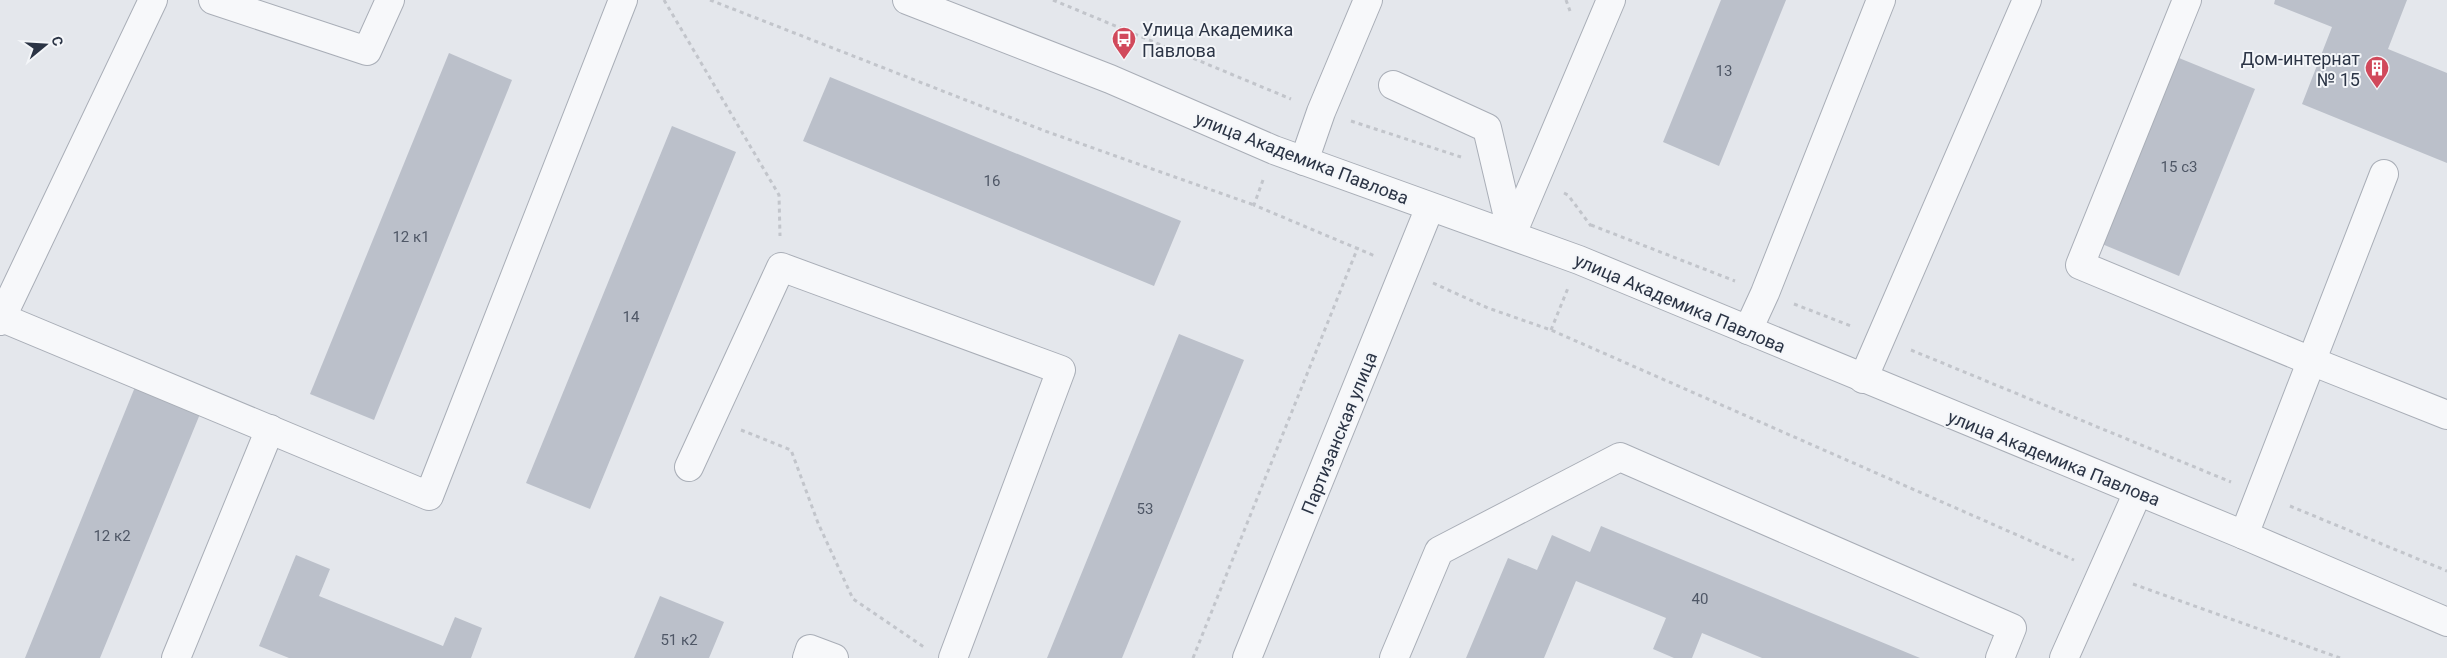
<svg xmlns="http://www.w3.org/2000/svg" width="2447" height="658" font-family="Roboto,sans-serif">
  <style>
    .building { fill: #bbc0ca }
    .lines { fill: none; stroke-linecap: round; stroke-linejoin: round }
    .minor-casing { stroke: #a9aeb7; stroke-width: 30 }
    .path { stroke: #c2c5cb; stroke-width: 3; stroke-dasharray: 4 4; stroke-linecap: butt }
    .minor { stroke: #f7f8fa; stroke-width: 28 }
    .labels { text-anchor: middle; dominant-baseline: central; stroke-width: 4; stroke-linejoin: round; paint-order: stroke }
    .number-label { font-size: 15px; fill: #4f5766 }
    .poi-label { font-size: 18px; fill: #2b3445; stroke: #f4f6f9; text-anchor: start }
    .street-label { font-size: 18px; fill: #2b3445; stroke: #f4f6f9 }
  </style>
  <rect width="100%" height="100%" fill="#e4e7ec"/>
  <g class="building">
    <polygon points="1721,0 1786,0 1719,166 1663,142"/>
    <polygon points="2275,0 2407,0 2388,49 2447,73 2447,163 2302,104 2332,27 2274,4"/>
    <polygon points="449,53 512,80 374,420 310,394"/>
    <polygon points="2179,58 2255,89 2179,276 2102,244"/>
    <polygon points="830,77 1181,221 1154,286 803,141"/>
    <polygon points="672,126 736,152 590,509 526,483"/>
    <polygon points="1179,334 1244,360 1122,658 1047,658"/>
    <polygon points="135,387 200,414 100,658 25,658"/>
    <polygon points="1601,526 1920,658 1762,658 1702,633 1692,658 1674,658 1653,649 1666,618 1576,581 1544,658 1466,658 1508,558 1537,570 1552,535 1590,552"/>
    <polygon points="296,555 330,569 319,596 443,646 455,617 482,628 471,658 289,658 259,646"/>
    <polygon points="660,596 724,622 709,658 634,658"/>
  </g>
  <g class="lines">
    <defs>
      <g id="minor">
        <polyline points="213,0 367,51 390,0"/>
        <polyline points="907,0 1110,79 1274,150 1579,260 2244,535 2447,622"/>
        <polyline points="2187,0 2080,265 2311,361 2447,415"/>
        <polyline points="1393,85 1487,128 1512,234"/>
        <polyline points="1304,161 1321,112 1368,0"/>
        <polyline points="1512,234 1611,0"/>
        <polyline points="0,317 429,496 623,0"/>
        <polyline points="0,321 153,0"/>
        <polyline points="1748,330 1765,293 1881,0"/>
        <polyline points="1863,379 2027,0"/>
        <polyline points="689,467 781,267 1061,370 953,658"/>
        <polyline points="2244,535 2384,174"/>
        <polyline points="176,658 270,429"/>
        <polyline points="807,658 810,649 834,658"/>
        <polyline points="1247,658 1430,207"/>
        <polyline points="1394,658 1439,551 1620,457 2012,628 2000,658"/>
        <polyline points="2064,658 2138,492"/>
      </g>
    </defs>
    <use href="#minor" class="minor-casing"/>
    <g class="path">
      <polyline points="664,0 779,195 780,236"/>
      <polyline points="710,0 1045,131 1254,205"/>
      <polyline points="1053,0 1291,99"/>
      <polyline points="1566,0 1570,11"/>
      <polyline points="1351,121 1461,157"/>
      <polyline points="1263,180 1254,205 1375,256"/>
      <polyline points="1564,193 1568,195 1591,226"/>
      <polyline points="1591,225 1735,281"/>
      <polyline points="1433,283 1488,308 1551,330 2074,560"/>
      <polyline points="1794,304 1851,326"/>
      <polyline points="1551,330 1568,288"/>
      <polyline points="1911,350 2231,482"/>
      <polyline points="741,430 791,450 818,523 853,599 924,647"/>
      <polyline points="2290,506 2447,571"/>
      <polyline points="2133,584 2340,658"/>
      <polyline points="1193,658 1358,247"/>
    </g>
    <use href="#minor" class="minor"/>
  </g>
  <defs>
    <symbol id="bus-pin" viewBox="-11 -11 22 30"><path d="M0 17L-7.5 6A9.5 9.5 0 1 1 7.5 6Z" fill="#d1495b" stroke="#f4f6f9"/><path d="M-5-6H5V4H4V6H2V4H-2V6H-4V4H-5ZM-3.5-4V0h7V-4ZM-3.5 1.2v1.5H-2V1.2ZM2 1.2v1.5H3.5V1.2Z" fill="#fff"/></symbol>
    <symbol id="building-pin" viewBox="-11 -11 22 30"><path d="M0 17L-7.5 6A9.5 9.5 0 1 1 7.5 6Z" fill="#d1495b" stroke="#f4f6f9"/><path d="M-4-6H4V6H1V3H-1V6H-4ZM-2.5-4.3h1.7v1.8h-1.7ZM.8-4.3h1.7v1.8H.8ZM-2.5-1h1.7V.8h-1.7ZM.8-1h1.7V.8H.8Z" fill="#fff"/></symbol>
  </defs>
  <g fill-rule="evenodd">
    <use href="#bus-pin" x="1110" y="25" width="28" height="38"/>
    <use href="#building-pin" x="2363" y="54" width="28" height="38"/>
  </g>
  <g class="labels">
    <g class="number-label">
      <text x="1724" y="71">13</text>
      <text x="2179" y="167">15 с3</text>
      <text x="992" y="181">16</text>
      <text x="411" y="237">12 к1</text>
      <text x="631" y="317">14</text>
      <text x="1145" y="509">53</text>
      <text x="112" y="536">12 к2</text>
      <text x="1700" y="599">40</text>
      <text x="679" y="640">51 к2</text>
    </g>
    <g class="poi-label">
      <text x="1142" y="29">Улица Академика<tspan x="1142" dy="21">Павлова</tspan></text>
      <text x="2360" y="58" text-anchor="end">Дом-интернат<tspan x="2360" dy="21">№ 15</tspan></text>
    </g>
    <g class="street-label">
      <text transform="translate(1302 158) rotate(21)">улица Академика Павлова</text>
      <text transform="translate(1680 303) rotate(23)">улица Академика Павлова</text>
      <text transform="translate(1339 433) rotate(-68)">Партизанская улица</text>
      <text transform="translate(2054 458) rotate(22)">улица Академика Павлова</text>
    </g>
  </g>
  <g transform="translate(45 45) rotate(72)" stroke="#f4f6f9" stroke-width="4" paint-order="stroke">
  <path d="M0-4L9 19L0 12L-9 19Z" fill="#2b3445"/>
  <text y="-8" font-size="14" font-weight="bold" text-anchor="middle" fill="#2b3445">С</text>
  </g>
</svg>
